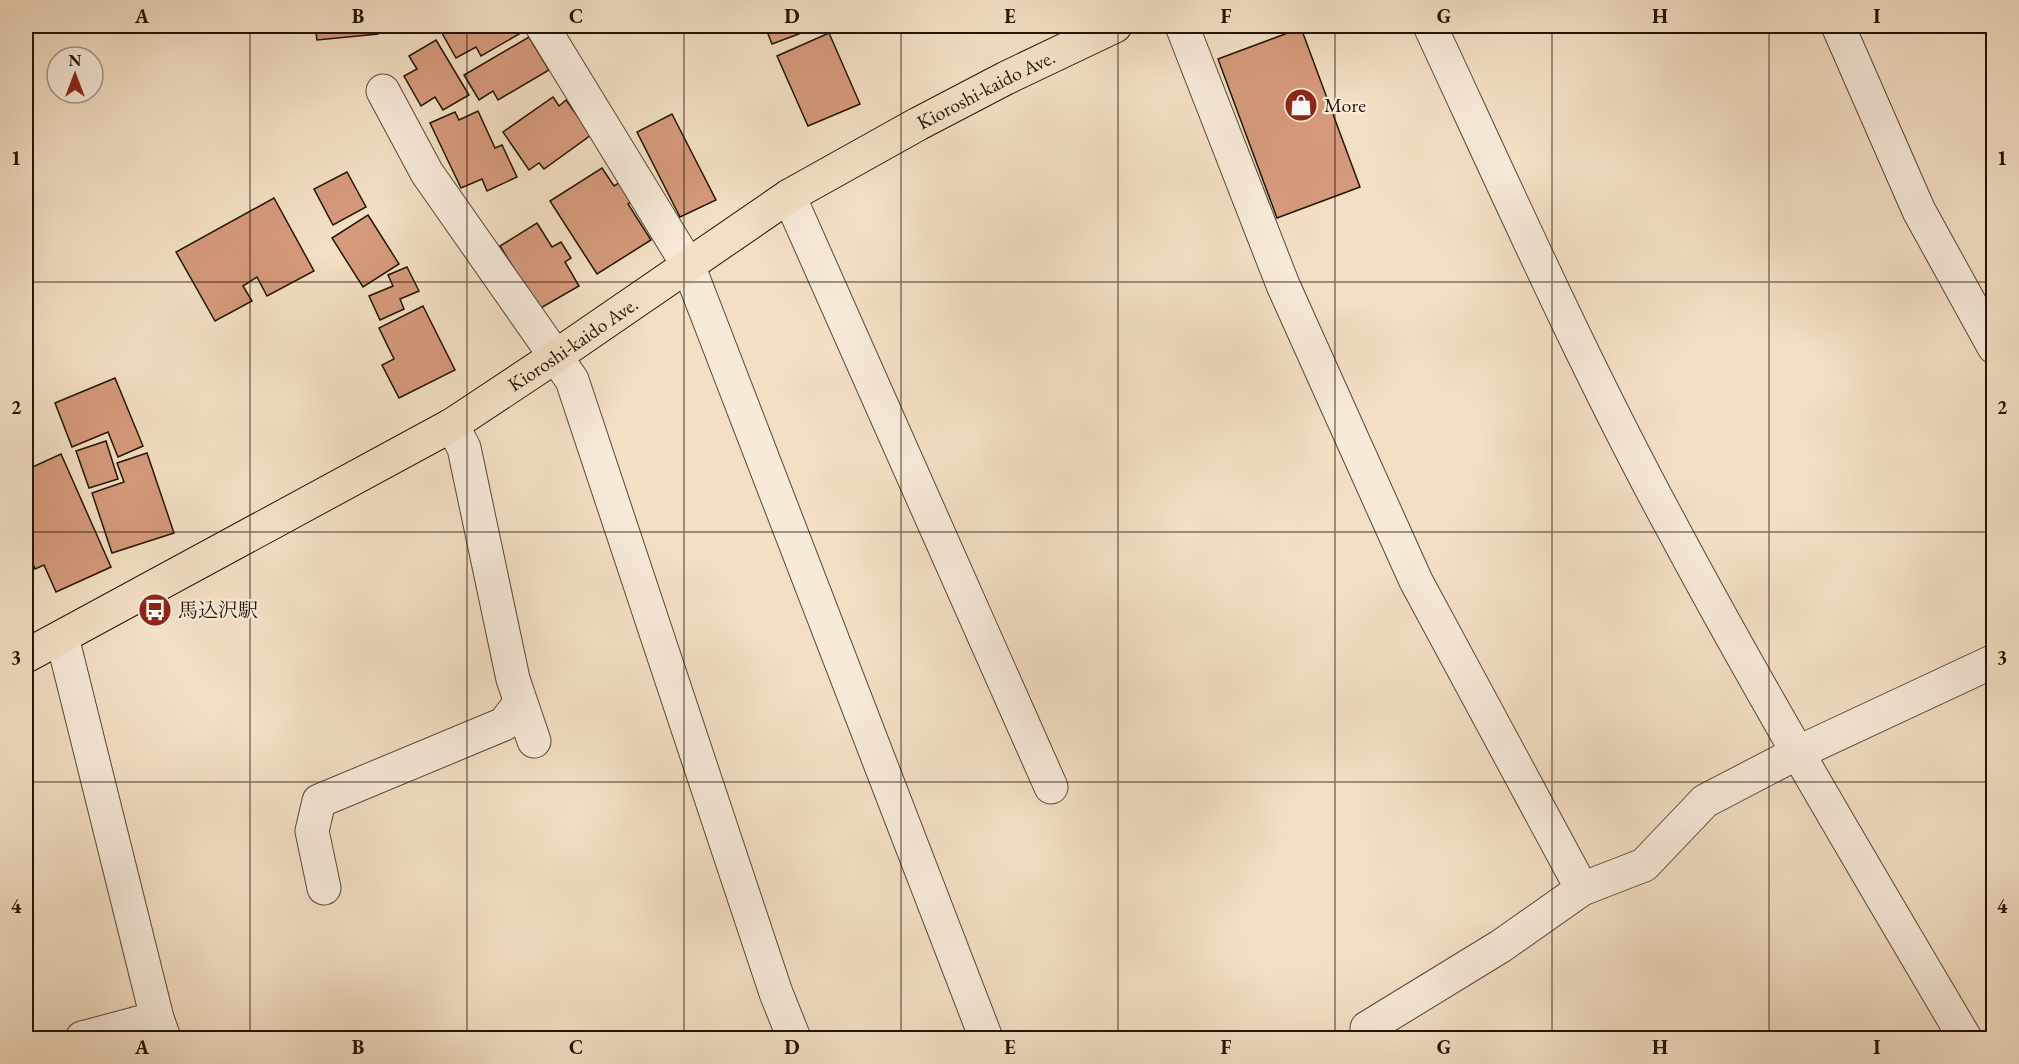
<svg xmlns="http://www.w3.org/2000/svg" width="2019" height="1064" font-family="'EB Garamond','Noto Serif JP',serif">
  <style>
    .building { fill: #d59a7b; stroke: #231405; stroke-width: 1.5 }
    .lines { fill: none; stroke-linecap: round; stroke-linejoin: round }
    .minor-casing { stroke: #574735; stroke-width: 35 }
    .major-casing { stroke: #231405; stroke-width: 35 }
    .minor { stroke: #f7ead9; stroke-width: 33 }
    .major { stroke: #f3dfc4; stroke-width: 33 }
    .grid { fill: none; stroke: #231405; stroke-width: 1.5; stroke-opacity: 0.55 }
    .labels { text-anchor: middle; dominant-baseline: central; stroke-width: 4.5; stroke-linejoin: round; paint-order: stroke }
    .street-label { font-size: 20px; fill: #231405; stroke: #f7ead9 }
    .poi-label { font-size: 20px; fill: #231405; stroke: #f7ead9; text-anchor: start }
    .neatline { fill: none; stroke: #231405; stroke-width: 2 }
    .grid-label { font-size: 20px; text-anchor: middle; font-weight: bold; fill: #231405 }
  </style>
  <rect width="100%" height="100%" fill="#f3dfc4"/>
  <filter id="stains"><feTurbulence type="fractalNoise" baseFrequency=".00333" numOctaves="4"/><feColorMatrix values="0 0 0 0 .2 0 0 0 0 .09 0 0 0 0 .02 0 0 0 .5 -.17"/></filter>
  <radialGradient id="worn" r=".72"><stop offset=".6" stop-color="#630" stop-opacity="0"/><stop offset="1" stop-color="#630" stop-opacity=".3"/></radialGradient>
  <g class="building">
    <polygon points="315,26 377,26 378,34 317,40"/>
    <polygon points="438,26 524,26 526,30 481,56 476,47 456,58"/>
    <polygon points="765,26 820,26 772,44"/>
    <polygon points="1301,28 1360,187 1277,218 1218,59"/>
    <polygon points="829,33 860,104 808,126 777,56"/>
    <polygon points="529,37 549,70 498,100 493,91 479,100 464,75"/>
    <polygon points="436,40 469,95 443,110 435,97 421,106 404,76 417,69 409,56"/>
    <polygon points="553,97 559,106 566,100 591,135 544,169 539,163 529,170 503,132"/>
    <polygon points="478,111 495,148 502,145 517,177 487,191 482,179 461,188 430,123 455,112 459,120"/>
    <polygon points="672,114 716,200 680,217 637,132"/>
    <polygon points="602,168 614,186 622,181 634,200 628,204 651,240 597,274 550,201"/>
    <polygon points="347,172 366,207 333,225 314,189"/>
    <polygon points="274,198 314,271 267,296 257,277 243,286 252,301 215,321 176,252"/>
    <polygon points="368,215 399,264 363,287 332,238"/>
    <polygon points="537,223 552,247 561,242 571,258 565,262 579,286 539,309 500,246"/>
    <polygon points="407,267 419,291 400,299 404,309 380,320 369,296 393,286 388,275"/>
    <polygon points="423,306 455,370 399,398 382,365 394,359 379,328"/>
    <polygon points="115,378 143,446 118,457 108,432 72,447 55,403"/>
    <polygon points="106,441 118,479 89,488 76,451"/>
    <polygon points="147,453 174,533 112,553 92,493 124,482 117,463"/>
    <polygon points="61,454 111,567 56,592 44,565 35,569 26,546 26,470"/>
  </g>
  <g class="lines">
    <defs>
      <g id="minor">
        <polyline points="542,26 688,265 986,1038"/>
        <polyline points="1182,26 1283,285 1416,581 1582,889"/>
        <path d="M1430 26C1508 194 1584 365 1673 529 1765 701 1866 870 1965 1038"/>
        <polyline points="1838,26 1919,211 1994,347"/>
        <polyline points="383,91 427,173 572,380 776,993 794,1038"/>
        <polyline points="789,196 1051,787"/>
        <polyline points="452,425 464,448 513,679 534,741"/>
        <polyline points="62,637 157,1018 164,1038"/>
        <polyline points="324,888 312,831 319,801 504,724 520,703"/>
        <polyline points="1367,1028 1501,946 1582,889 1644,865 1705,801 1797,753 1994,661"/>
        <polyline points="82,1038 157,1018"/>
      </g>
      <g id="major">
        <path id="s1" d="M26 656 452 425 556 356 789 196 918 124 1006 78 1115 26"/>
      </g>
    </defs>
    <use href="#minor" class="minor-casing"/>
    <use href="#major" class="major-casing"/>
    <use href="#minor" class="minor"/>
    <use href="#major" class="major"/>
  </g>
  <path class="grid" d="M250 26V1038M467 26V1038M684 26V1038M901 26V1038M1118 26V1038M1335 26V1038M1552 26V1038M1769 26V1038M26 282H1994M26 532H1994M26 782H1994"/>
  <defs>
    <symbol id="shop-disc" viewBox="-11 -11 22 22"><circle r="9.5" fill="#8f2418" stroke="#f7ead9"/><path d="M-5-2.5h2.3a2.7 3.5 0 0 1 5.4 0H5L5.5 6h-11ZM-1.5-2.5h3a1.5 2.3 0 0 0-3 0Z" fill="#fff"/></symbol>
    <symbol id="bus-disc" viewBox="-11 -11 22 22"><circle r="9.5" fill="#8f2418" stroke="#f7ead9"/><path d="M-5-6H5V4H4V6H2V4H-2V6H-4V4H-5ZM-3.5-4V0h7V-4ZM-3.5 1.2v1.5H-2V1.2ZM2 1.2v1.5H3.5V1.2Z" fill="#fff"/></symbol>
  </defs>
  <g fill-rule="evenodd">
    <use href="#shop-disc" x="1282" y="86" width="38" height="38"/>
    <use href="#bus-disc" x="136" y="591" width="38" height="38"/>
  </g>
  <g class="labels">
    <g class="street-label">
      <text stroke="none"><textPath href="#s1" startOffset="1116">Kioroshi-kaido Ave.</textPath></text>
      <text stroke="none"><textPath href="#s1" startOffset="630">Kioroshi-kaido Ave.</textPath></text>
    </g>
    <g class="poi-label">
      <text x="1324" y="105">More</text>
      <text x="178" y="610">馬込沢駅</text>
    </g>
  </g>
  <rect width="2019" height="1064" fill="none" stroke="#f3dfc4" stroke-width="66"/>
  <g transform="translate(75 75)"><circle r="28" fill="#f7ead9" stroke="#a29484" stroke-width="1.5"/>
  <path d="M0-4.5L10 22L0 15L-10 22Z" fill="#8f2418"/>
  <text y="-9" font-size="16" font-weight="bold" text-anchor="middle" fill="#231405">N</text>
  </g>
  <rect x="33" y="33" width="1953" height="998" class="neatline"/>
  <g class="grid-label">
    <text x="142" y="23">A</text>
    <text x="358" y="23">B</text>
    <text x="576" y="23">C</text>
    <text x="792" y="23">D</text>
    <text x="1010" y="23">E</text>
    <text x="1226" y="23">F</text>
    <text x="1444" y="23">G</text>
    <text x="1660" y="23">H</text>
    <text x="1877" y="23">I</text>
    <text x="16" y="165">1</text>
    <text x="2002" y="165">1</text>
    <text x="16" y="414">2</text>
    <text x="2002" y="414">2</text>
    <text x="16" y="664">3</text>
    <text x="2002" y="664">3</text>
    <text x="16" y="913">4</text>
    <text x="2002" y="913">4</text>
    <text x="142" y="1054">A</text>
    <text x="358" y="1054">B</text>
    <text x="576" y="1054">C</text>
    <text x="792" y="1054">D</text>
    <text x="1010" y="1054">E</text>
    <text x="1226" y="1054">F</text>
    <text x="1444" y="1054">G</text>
    <text x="1660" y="1054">H</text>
    <text x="1877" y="1054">I</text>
  </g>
  <rect width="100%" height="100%" filter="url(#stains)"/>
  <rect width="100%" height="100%" fill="url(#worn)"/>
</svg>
